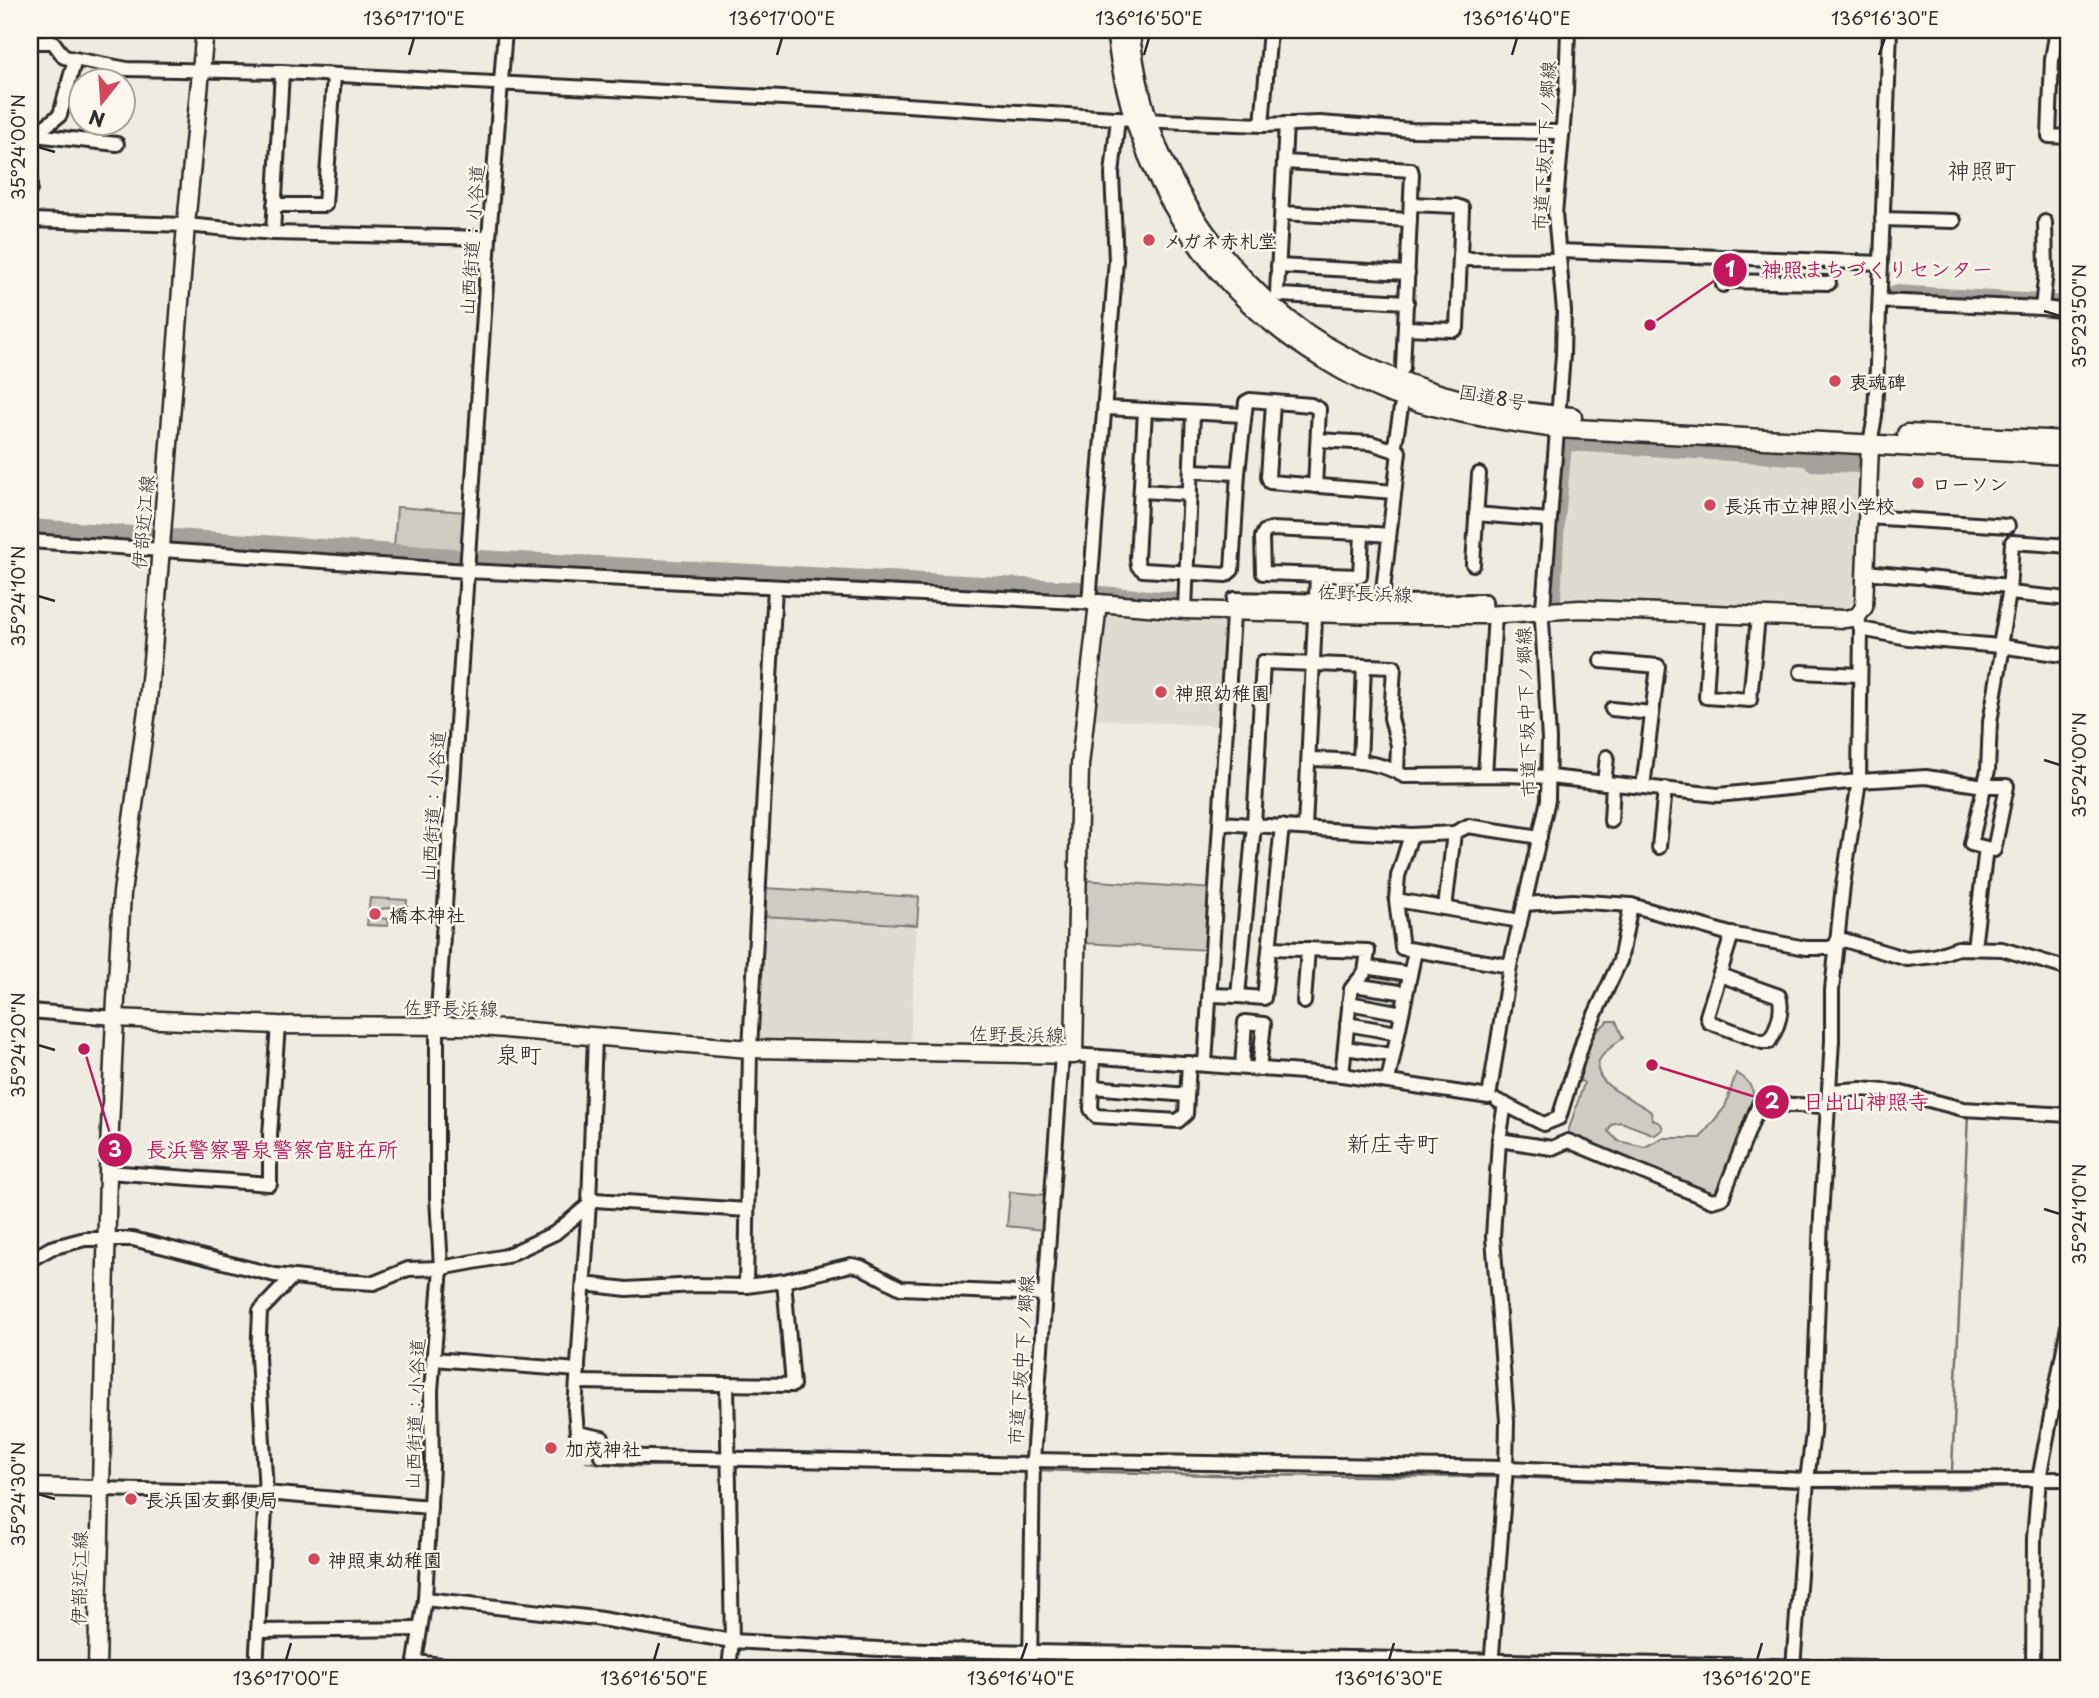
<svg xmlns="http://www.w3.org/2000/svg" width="2099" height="1698" font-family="'Playpen Sans','Klee One',sans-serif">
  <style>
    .built { fill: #dedbd1 }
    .green { fill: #cecbc2; stroke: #7c7b76; stroke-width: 2 }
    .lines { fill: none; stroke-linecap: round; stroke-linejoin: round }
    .stream { stroke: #74726e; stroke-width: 2.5 }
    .river { stroke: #a4a29a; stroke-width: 18 }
    .minor-casing { stroke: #2b2b2b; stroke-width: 18 }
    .major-casing { stroke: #2b2b2b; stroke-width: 21 }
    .highway-casing { stroke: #2b2b2b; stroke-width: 23 }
    .minor { stroke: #fbf7ec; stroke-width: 12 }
    .major { stroke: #fbf7ec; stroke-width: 16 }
    .highway { stroke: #fbf7ec; stroke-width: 18 }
    .ticks { fill: none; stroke: #2b2b2b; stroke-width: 2.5 }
    .poi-dot { fill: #d1495b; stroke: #fbf7ec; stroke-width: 2.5 }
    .labels { text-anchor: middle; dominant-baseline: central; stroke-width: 5; stroke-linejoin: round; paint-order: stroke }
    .street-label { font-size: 19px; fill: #2b2b2b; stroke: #fbf7ec }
    .poi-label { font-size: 19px; font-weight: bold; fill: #2b2b2b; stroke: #fbf7ec; text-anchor: start }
    .quarter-label { font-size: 23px; fill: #2b2b2b; stroke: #fbf7ec }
    .leader { fill: none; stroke: #c2185b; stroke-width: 2.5 }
    .callout-dot { fill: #c2185b; stroke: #fbf7ec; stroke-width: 2.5 }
    .mark-label { font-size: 21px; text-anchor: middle; font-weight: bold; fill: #fff }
    .callout-label { font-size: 21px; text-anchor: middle; font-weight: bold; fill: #c2185b; stroke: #fbf7ec; stroke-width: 5; stroke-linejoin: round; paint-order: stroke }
    .neatline { fill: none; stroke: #2b2b2b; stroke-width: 2.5 }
    .ticks-label { font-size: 18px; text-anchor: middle; fill: #2b2b2b }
  </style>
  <rect width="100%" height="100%" fill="#eeebe0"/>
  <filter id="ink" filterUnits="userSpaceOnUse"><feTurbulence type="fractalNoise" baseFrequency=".0143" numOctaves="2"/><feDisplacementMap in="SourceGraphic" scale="14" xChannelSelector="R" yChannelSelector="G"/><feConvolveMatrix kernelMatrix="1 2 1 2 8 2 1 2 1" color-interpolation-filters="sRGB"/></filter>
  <g filter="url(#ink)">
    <g class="built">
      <polygon points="1570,445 1718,454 1719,449 1801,454 1802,459 1808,460 1813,465 1861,466 1854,601 1843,611 1557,598 1558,543 1565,447"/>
      <polygon points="1109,614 1231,621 1224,726 1094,719 1103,620"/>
      <polygon points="762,916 917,925 910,1046 755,1044"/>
    </g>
    <g class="green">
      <polygon points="397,507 467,512 464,552 394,547"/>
      <polygon points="1083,880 1213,889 1209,950 1084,943"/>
      <polygon points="764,888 919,897 917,925 762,916"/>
      <polygon points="370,898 407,900 406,909 387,908 372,911 372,917 388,919 388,926 367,925"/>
      <path d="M1608 1021H1616L1623 1038C1615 1044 1603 1052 1599 1061 1590 1086 1637 1099 1651 1112L1652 1119 1661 1124 1663 1129 1655 1135 1621 1122 1612 1124 1608 1131 1618 1141 1645 1147 1662 1138H1700L1725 1107 1736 1073C1747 1079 1756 1089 1753 1103L1720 1194 1713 1198 1566 1138 1584 1083 1576 1077 1590 1037Z"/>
      <polygon points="1010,1192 1045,1195 1042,1230 1007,1226"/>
    </g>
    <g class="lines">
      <g class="stream">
        <polyline points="586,1462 633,1466 726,1465"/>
        <polyline points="1952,1469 1968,1114"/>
        <polyline points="1037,1470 1215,1475 1502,1477"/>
        <polyline points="1509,1477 1803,1488"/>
        <polyline points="2057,1486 2069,1486"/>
        <polyline points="1810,1488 1951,1489 2023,1487"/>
      </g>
      <g class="river">
        <polyline points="1895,294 2056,304"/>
        <polyline points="30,528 149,536"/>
        <polyline points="175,538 453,557"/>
        <polyline points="480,559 1081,590"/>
        <polyline points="1101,595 1173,601"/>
        <polyline points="1552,599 1556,519 1563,445 1568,442 1808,457 1813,462 1859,464"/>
      </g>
      <defs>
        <g id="minor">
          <polyline points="2057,30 2052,59 2049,136 2069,137"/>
          <polyline points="30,42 53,42 64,57 127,69 282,72 859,102 1163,121 1262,125 1320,123 1412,130 1563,132"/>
          <polyline points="1286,124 1277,292 1281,295 1407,302"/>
          <polyline points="1262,125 1270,30"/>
          <polyline points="34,135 117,144"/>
          <polyline points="1285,162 1411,170 1412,174 1403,368"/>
          <polyline points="30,190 30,145 34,135 60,115 75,59"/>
          <polyline points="274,205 325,205 334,75"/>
          <polyline points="1282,213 1410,220"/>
          <polyline points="1882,219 1954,221"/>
          <polyline points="30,220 186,225 273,233 489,238"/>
          <polyline points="273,233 282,72"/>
          <polyline points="1559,251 1881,263"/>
          <polyline points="1461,259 1559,260"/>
          <polyline points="1278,266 1408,273"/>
          <polyline points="1723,285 1723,281 1829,283"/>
          <polyline points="1880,301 2042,308 2046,271 2045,222"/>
          <polyline points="2042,308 2069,311"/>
          <polyline points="1406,328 1454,330 1457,328 1462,208 1456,206 1411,204"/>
          <polyline points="1273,403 1268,477 1270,482 1394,492"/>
          <polyline points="1106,408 1243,415"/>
          <polyline points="1145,410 1137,559 1138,566 1143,570 1226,575 1232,570 1238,473 1246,402 1250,400 1311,405 1319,409 1315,486"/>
          <polyline points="1318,440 1371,443 1399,452 1381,607"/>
          <polyline points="1870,444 1875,416 1890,30"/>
          <polyline points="1394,451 1401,408"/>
          <polyline points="1191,471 1238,473"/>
          <polyline points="1142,491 1190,494"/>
          <polyline points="1476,514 1549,520"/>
          <polyline points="1867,517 2008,526"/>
          <polygon points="1271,529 1362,533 1360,576 1263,573 1262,537 1265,531"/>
          <polyline points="1362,533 1389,535"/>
          <polyline points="30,541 467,571 1098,603"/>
          <polyline points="1473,564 1479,474"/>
          <polyline points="1865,572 1919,577"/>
          <polyline points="1927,578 2009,586"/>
          <polyline points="2009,593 2069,599"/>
          <polyline points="1089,603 1116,260 1112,174 1118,118"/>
          <polyline points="1185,610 1193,413"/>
          <polyline points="1711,616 1706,697 1750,700 1758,617"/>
          <polyline points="1857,617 1861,629 1859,781 1926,777 1984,786 2007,786 1994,850 1971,844 1988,770 1990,722 2003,646"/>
          <polyline points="1861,629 1908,638 2000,646 2069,656"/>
          <polyline points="2000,646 2009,593 2012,542 2069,546"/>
          <polyline points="1601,661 1658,666 1643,787"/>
          <polyline points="1801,672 1860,675"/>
          <polyline points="1612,709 1651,713"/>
          <path d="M1309 759C1339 760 1377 759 1404 776L1505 775 1550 777 1718 795 1859 781 1843 885 1832 990V1041L1821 1217 1813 1433 1807 1480 1793 1668"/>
          <polyline points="1360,762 1364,666"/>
          <polyline points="1485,775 1495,614"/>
          <polyline points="1604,783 1607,757"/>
          <polyline points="1611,821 1613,784"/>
          <polyline points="1220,823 1411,835 1454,833 1468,826 1540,837"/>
          <polyline points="1305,828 1317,576"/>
          <polyline points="1411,835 1398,876 1396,900 1402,948 1510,966"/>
          <polyline points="1659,847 1665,789"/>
          <polyline points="1396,900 1520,921"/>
          <polyline points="1524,904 1573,901 1631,905 1730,934 1806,948 1830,948 1844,940 1907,959 1934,956 1958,948 2002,949 2069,969"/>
          <polyline points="1445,908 1454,833"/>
          <polyline points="1270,948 1368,951 1365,972 1351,989 1342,1075"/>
          <polyline points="1974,948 1986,848"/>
          <polyline points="1366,967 1410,974"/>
          <path d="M1720 975 1779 996C1784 1010 1777 1029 1769 1042H1763L1709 1022 1707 1016 1732 934"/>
          <polyline points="1354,985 1406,993"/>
          <polyline points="1211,995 1238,996 1254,825 1263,662 1394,667 1391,718 1398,745 1397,772"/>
          <polyline points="1238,996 1264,998 1282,826"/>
          <polyline points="1304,1002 1308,949"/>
          <polyline points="1349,1003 1402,1013"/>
          <polyline points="30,1011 115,1018"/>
          <polyline points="1347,1024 1397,1033"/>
          <polyline points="595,1036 589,1203 575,1409 577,1433 602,1438 601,1456 1033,1465"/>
          <polyline points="1345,1048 1392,1055"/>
          <polyline points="1074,1055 1342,1075 1489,1097 1510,966 1548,800 1549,740 1542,620 1563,355 1564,311 1555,214 1566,92 1568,30"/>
          <polyline points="1093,1057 1091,1109 1096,1116 1178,1121 1186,1114 1189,1063"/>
          <polyline points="1205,1064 1234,599 1381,602 1485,601 1486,615"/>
          <polyline points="1242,1067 1245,1022 1264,1024 1259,1068"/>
          <polyline points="1388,1081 1415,951"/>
          <polyline points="1092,1087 1187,1095"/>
          <polyline points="1829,1091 1861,1089 1898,1092 1963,1109 2069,1115"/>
          <polyline points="1498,1101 1544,1124 1559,1118 1584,1038 1620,961 1631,905"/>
          <polyline points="1499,1140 1552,1148 1568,1141 1712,1201 1722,1198 1759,1104 1828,1106"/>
          <polyline points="108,1172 270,1184 270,1135 278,1025"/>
          <polyline points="30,1260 51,1248 85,1239 133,1239 275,1275 322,1280 374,1283 408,1269 441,1268 506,1256 555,1233 595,1200 747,1210"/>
          <polyline points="584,1284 627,1289 695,1285 746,1286 784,1281 851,1265 861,1267 901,1288 1043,1294"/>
          <polyline points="746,1286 750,1049 775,587"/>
          <polyline points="433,1359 578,1370"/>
          <polyline points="577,1382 793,1385 784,1281"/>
          <polyline points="727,1386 732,1641 729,1668"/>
          <polyline points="1033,1460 1506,1468 1807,1480 2069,1479"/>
          <polyline points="101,1489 266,1493 430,1507"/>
          <polyline points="425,1599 595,1618 732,1641 879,1649 1874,1668"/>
          <polyline points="258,1631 419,1629"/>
          <polyline points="415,1662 468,1668"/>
          <polyline points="256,1668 266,1493 258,1357 260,1311 292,1277"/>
          <polyline points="414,1668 425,1599 432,1467 431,1390 441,1268 437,1197 437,1027 489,238 505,30"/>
          <polyline points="1030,1668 1033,1460 1062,1055"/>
          <polyline points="1491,1668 1506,1468 1507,1421 1493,1237 1499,1140 1505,1104"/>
          <polyline points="2033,1668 2034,1538 2039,1479 2069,1321"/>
        </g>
        <g id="major">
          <polyline points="115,1018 278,1025 468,1026 750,1049 1074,1055 1080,765 1098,603 1185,610 1381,615 1486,615 1580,609 1844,619 1857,617 1864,607 1870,444"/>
          <polyline points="30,1487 101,1489"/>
          <polyline points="97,1668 108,1172 115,1018 122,893 147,710 153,650 186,225 205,30"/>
        </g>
        <g id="highway">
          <path d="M1116 30C1132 168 1204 287 1324 359 1345 372 1367 384 1390 393 1444 412 1500 420 1556 428L2069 455"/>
          <path d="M1129 30C1133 59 1138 90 1147 118 1174 207 1245 297 1324 345 1346 358 1371 370 1396 379 1451 402 1513 412 1572 417"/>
          <polyline points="1907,434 2069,441"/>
        </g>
      </defs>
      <use href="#minor" class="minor-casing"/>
      <use href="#major" class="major-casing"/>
      <use href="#highway" class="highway-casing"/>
      <use href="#minor" class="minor"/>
      <use href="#major" class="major"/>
      <use href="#highway" class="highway"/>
    </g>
  </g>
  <path class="ticks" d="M409 55 414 38M777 55 782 38M1144 55 1149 38M1512 55 1517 38M1879 55 1885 38M38 147 55 152M2044 311 2060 316M38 596 55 601M2044 760 2060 765M38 1045 55 1050M2044 1209 2060 1214M38 1494 55 1499M286 1660 291 1643M654 1660 659 1643M1021 1660 1027 1643M1389 1660 1394 1643M1757 1660 1762 1643"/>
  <g class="poi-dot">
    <circle cx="1149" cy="240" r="7"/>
    <circle cx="1835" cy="381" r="7"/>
    <circle cx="1918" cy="483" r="7"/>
    <circle cx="1710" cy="505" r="7"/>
    <circle cx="1161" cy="692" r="7"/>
    <circle cx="375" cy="914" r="7"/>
    <circle cx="551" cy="1448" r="7"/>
    <circle cx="131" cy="1499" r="7"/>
    <circle cx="314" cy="1559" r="7"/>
  </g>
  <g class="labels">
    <g class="street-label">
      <text transform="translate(1543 146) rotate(-87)">市道下坂中下ノ郷線</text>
      <text transform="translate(471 240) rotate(-86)">山西街道：小谷道</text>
      <text transform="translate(1493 396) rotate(10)">国道8号</text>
      <text transform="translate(142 522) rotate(-85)">伊部近江線</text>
      <text transform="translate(1365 592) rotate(2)">佐野長浜線</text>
      <text transform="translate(1525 712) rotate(-92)">市道下坂中下ノ郷線</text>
      <text transform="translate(432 806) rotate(-86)">山西街道：小谷道</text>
      <text transform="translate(451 1007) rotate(1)">佐野長浜線</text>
      <text transform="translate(1017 1033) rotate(1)">佐野長浜線</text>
      <text transform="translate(1020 1360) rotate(-86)">市道下坂中下ノ郷線</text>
      <text transform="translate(414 1414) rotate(-88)">山西街道：小谷道</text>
      <text transform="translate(78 1578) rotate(-89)">伊部近江線</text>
    </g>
    <g class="poi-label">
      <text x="1163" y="240">メガネ赤札堂</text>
      <text x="1849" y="381">衷魂碑</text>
      <text x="1932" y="483">ローソン</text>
      <text x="1724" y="505">長浜市立神照小学校</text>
      <text x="1175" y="692">神照幼稚園</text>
      <text x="389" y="914">橋本神社</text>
      <text x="565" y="1448">加茂神社</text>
      <text x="145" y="1499">長浜国友郵便局</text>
      <text x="328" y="1559">神照東幼稚園</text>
    </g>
    <g class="quarter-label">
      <text x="1982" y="169">神照町</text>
      <text x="519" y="1053">泉町</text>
      <text x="1393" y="1142">新庄寺町</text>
    </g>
  </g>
  <path class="leader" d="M1650 325L1730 270M1652 1065L1772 1102M84 1049L115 1150"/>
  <g class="callout-dot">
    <circle cx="1650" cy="325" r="7"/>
    <circle cx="1652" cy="1065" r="7"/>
    <circle cx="84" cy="1049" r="7"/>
    <circle cx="1730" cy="270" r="18"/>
    <circle cx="1772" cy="1102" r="18"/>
    <circle cx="115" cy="1150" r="18"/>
  </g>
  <g class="mark-label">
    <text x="1730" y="277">1</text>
    <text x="1772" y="1109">2</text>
    <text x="115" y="1157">3</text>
  </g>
  <g class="callout-label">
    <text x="1877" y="277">神照まちづくりセンター</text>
    <text x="1866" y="1109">日出山神照寺</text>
    <text x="272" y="1157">長浜警察署泉警察官駐在所</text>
  </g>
  <rect width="2099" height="1698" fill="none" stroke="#fbf7ec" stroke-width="77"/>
  <g transform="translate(102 102) rotate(197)"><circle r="33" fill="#fbf7ec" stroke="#a8a59f" stroke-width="2"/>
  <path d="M0-5L12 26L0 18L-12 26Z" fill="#d1495b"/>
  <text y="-10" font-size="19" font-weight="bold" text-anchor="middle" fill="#2b2b2b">N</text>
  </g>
  <rect x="38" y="38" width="2022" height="1622" class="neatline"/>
  <g class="ticks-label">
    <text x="414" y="25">136°17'10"E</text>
    <text x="782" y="25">136°17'00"E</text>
    <text x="1149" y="25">136°16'50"E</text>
    <text x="1517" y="25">136°16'40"E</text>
    <text x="1885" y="25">136°16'30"E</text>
    <text transform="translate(19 147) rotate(-90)" y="6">35°24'00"N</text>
    <text transform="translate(2080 316) rotate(-90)" y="6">35°23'50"N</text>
    <text transform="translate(19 596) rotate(-90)" y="6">35°24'10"N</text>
    <text transform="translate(2080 765) rotate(-90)" y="6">35°24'00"N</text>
    <text transform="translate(19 1045) rotate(-90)" y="6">35°24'20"N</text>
    <text transform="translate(2080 1214) rotate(-90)" y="6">35°24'10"N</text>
    <text transform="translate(19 1494) rotate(-90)" y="6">35°24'30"N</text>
    <text x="286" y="1685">136°17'00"E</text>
    <text x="654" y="1685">136°16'50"E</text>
    <text x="1021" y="1685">136°16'40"E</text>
    <text x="1389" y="1685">136°16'30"E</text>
    <text x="1757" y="1685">136°16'20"E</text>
  </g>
</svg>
